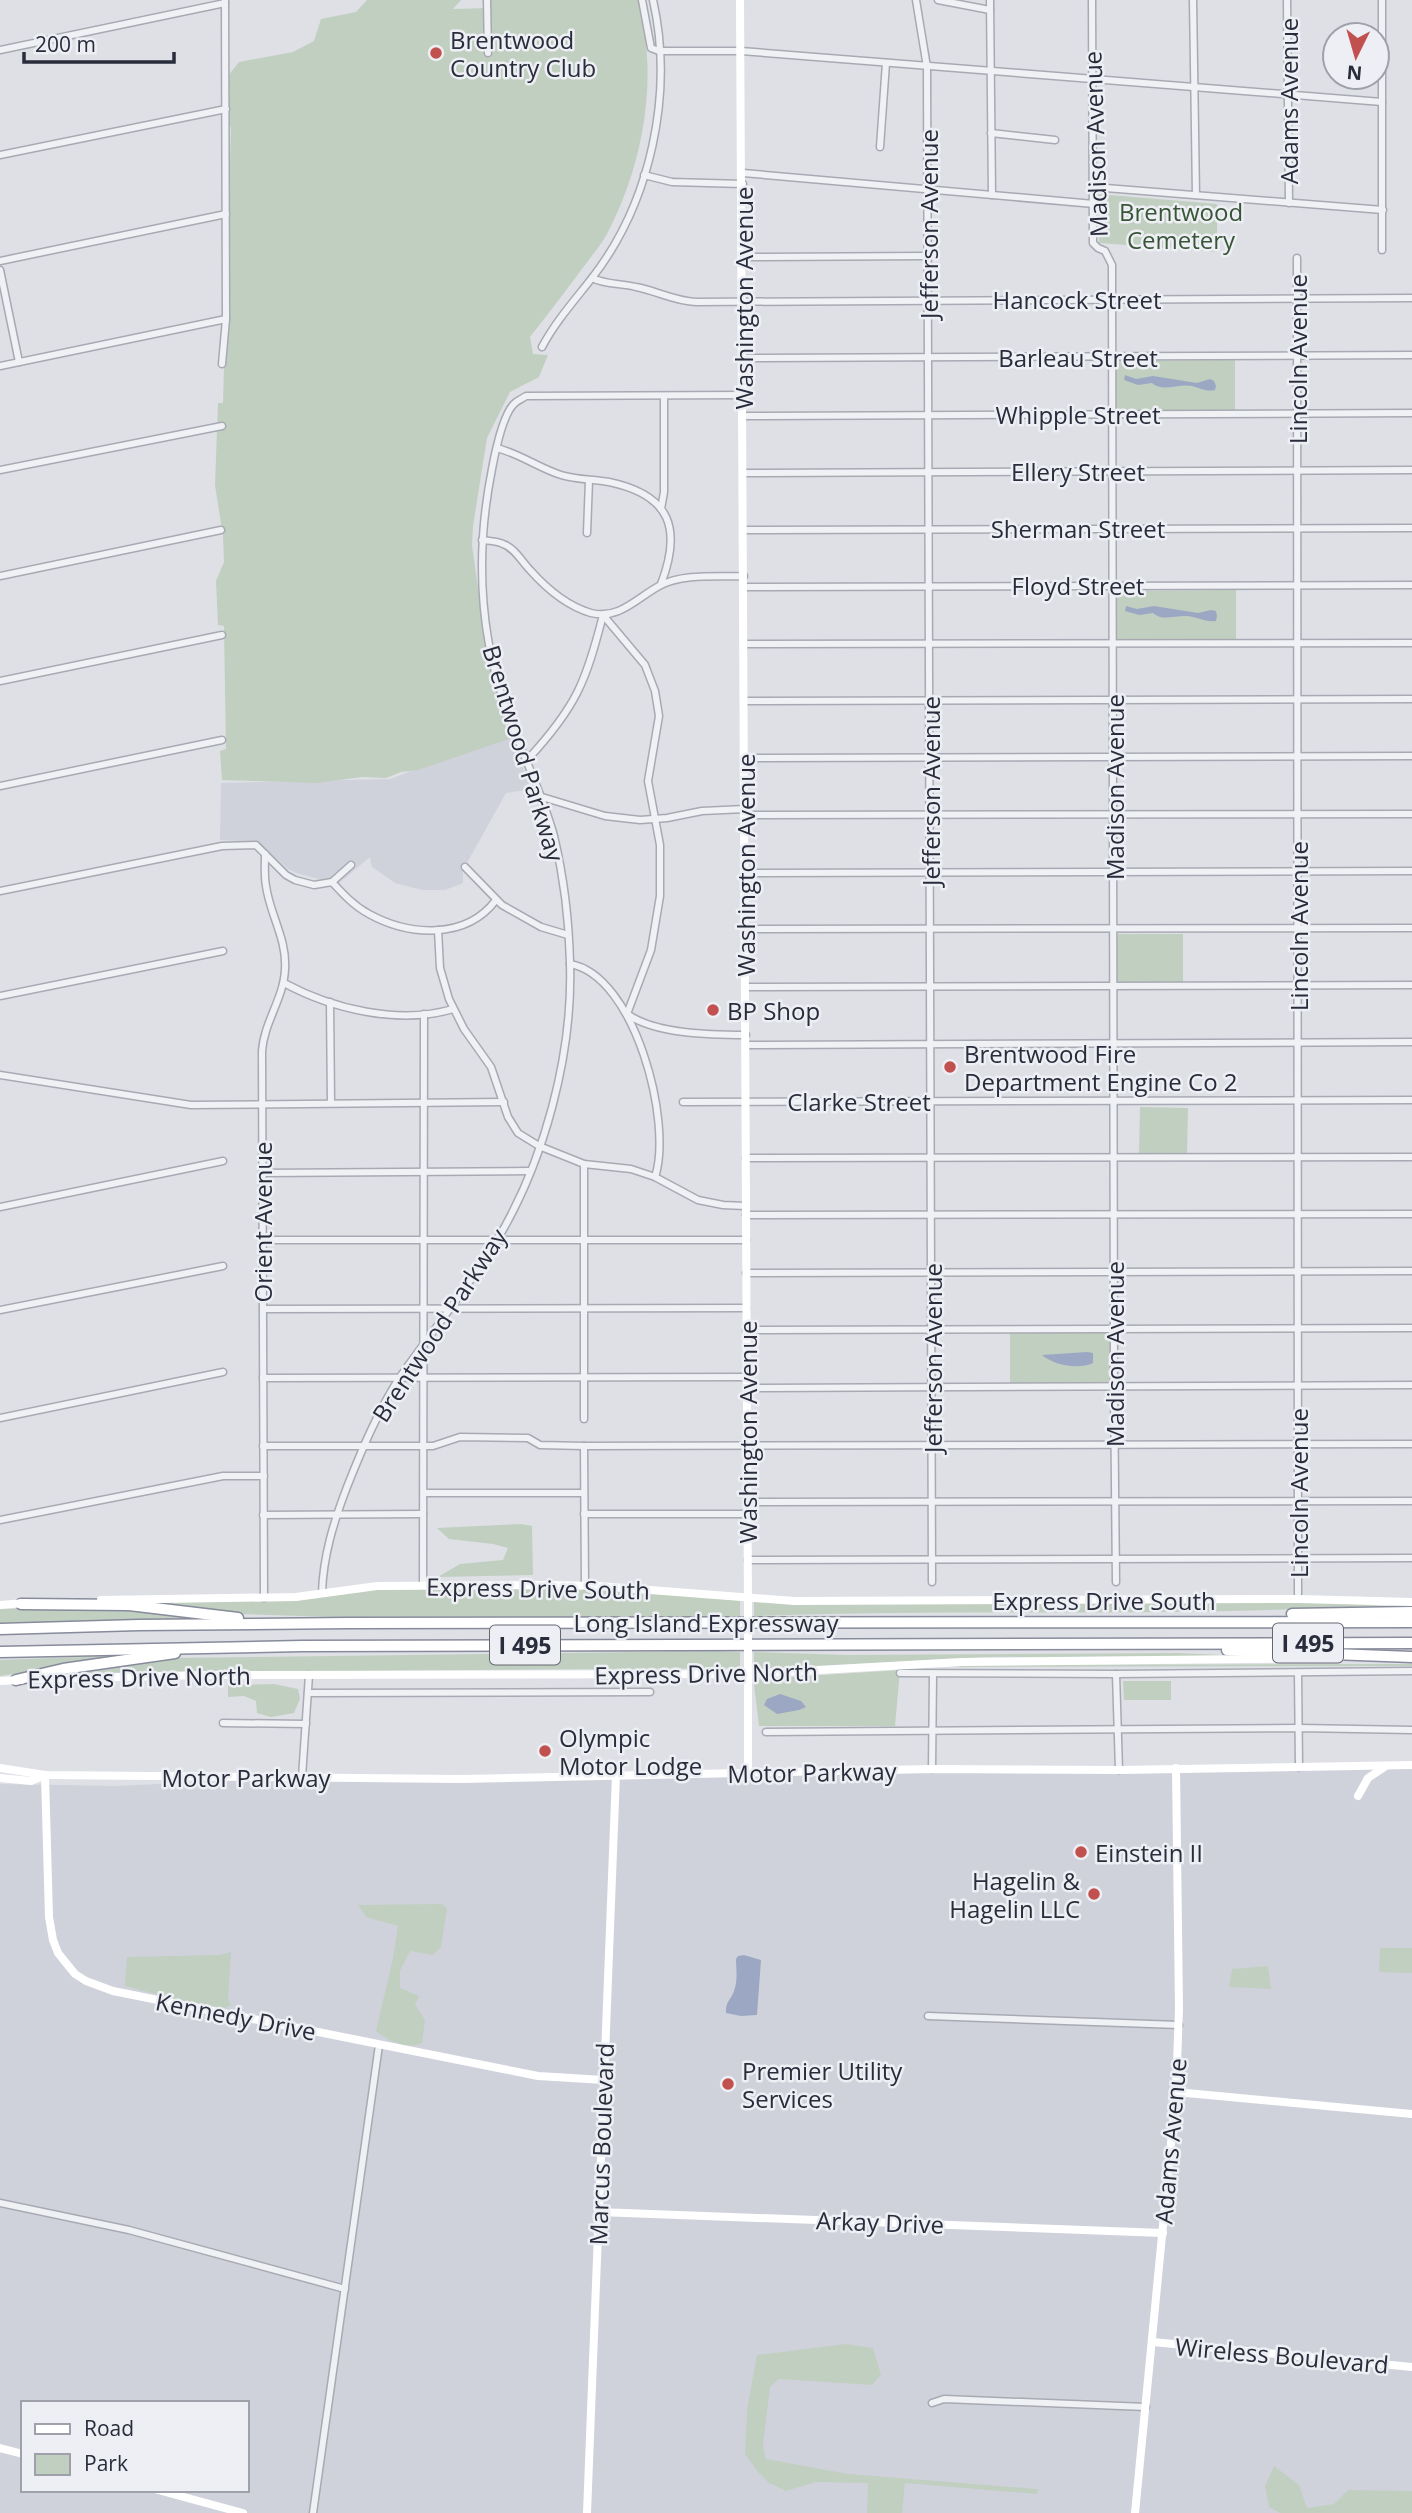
<svg xmlns="http://www.w3.org/2000/svg" width="1412" height="2513" font-family="'Open Sans',sans-serif">
  <style>
    .built { fill: #d0d2db; fill-rule: evenodd }
    .green { fill: #c1cfc0 }
    .water { fill: #9ca8c3 }
    .lines { fill: none; stroke-linecap: round; stroke-linejoin: round }
    .street-casing { stroke: #a8aab3; stroke-width: 9 }
    .highway-casing { stroke: #878b9b; stroke-width: 13 }
    .street { stroke: #f0f1f5; stroke-width: 6 }
    .secondary { stroke: #fff; stroke-width: 8 }
    .highway { stroke: #fff; stroke-width: 10 }
    .secondary-bridge { stroke: #fff; stroke-width: 8 }
    .poi-dot { fill: #c0514e; stroke: #edeff4; stroke-width: 2.5 }
    .labels { text-anchor: middle; dominant-baseline: central; stroke-width: 5; stroke-linejoin: round; paint-order: stroke }
    .shield { fill: #edeff4; stroke: #646672; stroke-width: 2 }
    .shield-label { font-size: 23px; font-weight: bold; fill: #292c3b }
    .poi-label { font-size: 24px; fill: #292c3b; stroke: #edeff4; text-anchor: start }
    .street-label { font-size: 24px; fill: #292c3b; stroke: #edeff4 }
    .park-label { font-size: 24px; fill: #385537; stroke: #edeff4 }
  </style>
  <rect width="100%" height="100%" fill="#dee0e6"/>
  <g class="built">
    <polygon points="508,731 532,789 506,793 463,870 463,883 445,890 422,890 395,883 372,867 370,857 338,884 330,879 327,881 296,873 288,869 258,842 220,840 221,783 391,779"/>
    <path d="M1412 1764V2513H0V1784L117 1786 302 1777ZM23 2403H247V2490H23Z"/>
  </g>
  <g class="green">
    <path d="M367 0H461L453 9 487 8V0H638C659 76 644 164 607 234 601 245 592 255 585 265 567 289 549 313 530 337L533 354 548 355 539 377 510 392 487 438 473 526 472 545 485 639 509 739 418 770 401 772 386 778 362 777 316 783 222 780 220 751 226 749 224 626 218 625 216 581 224 562 223 536 215 485 218 403H223L231 126 229 128 228 76 239 62 293 52 314 41 321 19 356 12Z"/>
    <polygon points="1098,194 1217,204 1217,252 1099,243"/>
    <polygon points="1235,360 1235,410 1116,410 1115,361"/>
    <polygon points="1236,590 1236,640 1117,640 1116,591"/>
    <rect x="1117" y="934" width="66" height="49"/>
    <polygon points="1140,1107 1188,1108 1187,1156 1139,1155"/>
    <rect x="1010" y="1333" width="101" height="52"/>
    <polygon points="521,1524 532,1526 533,1575 438,1577 460,1564 503,1560 508,1548 493,1544 449,1539 437,1528"/>
    <polygon points="577,1588 738,1600 740,1601 740,1616 333,1617 240,1614 153,1603 153,1601 292,1599 347,1590"/>
    <path d="M754 1602H1331L1384 1605C1174 1618 964 1608 754 1616Z"/>
    <polygon points="113,1606 199,1618 0,1623 0,1609"/>
    <polygon points="718,1651 740,1652 740,1668 76,1673 76,1671 168,1658"/>
    <polygon points="754,1652 846,1655 1178,1653 1245,1656 985,1657 759,1669 754,1664"/>
    <polygon points="135,1655 0,1676 0,1660"/>
    <polygon points="1412,1664 1412,1666 951,1667 973,1665"/>
    <polygon points="900,1670 895,1726 759,1726 754,1685 762,1678 775,1680 776,1678"/>
    <polygon points="1123,1681 1171,1681 1171,1700 1124,1700"/>
    <polygon points="274,1684 298,1689 300,1699 294,1713 271,1717 257,1713 256,1701 244,1696 228,1697 228,1685"/>
    <path d="M441 1904 447 1908 441 1947 432 1955 410 1951 400 1971V1988L419 1996 415 2005 425 2020 422 2043C406 2050 389 2041 376 2031L393 1958 398 1926 366 1917 358 1905Z"/>
    <polygon points="1380,1948 1412,1948 1412,1973 1379,1972"/>
    <polygon points="231,1952 228,1999 231,2005 225,2008 182,2001 125,1986 127,1957 219,1955"/>
    <polygon points="1268,1966 1271,1989 1229,1987 1232,1969"/>
    <polygon points="846,2344 873,2348 881,2375 872,2385 779,2379 770,2387 763,2445 766,2459 848,2474 1038,2489 1037,2494 905,2483 902,2513 867,2513 868,2483 816,2482 786,2491 769,2483 758,2472 745,2454 747,2410 757,2355"/>
    <polygon points="1274,2466 1299,2485 1307,2508 1334,2504 1348,2490 1412,2491 1412,2513 1280,2513 1269,2507 1265,2486"/>
  </g>
  <g class="water">
    <path d="M1125 375 1136 379 1153 376 1197 383 1210 379 1214 381 1216 386 1215 390C1205 392 1201 388 1192 386 1178 383 1163 393 1152 383L1138 385 1124 380Z"/>
    <path d="M1126 606 1137 609 1154 606 1198 613 1211 610 1216 611 1217 616 1216 621C1206 622 1202 619 1193 617 1179 613 1164 623 1153 613L1139 615 1125 611Z"/>
    <path d="M1087 1352 1093 1353V1363C1079 1370 1053 1365 1042 1355Z"/>
    <polygon points="780,1694 801,1701 806,1707 799,1710 777,1714 764,1705 767,1699"/>
    <path d="M744 1955 761 1960 757 2015 741 2016 726 2013C725 2002 731 2000 734 1991 738 1980 736 1970 736 1959L738 1956Z"/>
  </g>
  <g class="lines">
    <defs>
      <g id="street">
        <polyline points="487,0 488,53"/>
        <polyline points="642,0 651,48 659,51 741,51 1382,102"/>
        <polyline points="916,0 927,67 932,1582"/>
        <polyline points="938,0 990,10"/>
        <polyline points="990,0 992,195"/>
        <polyline points="1092,0 1093,243 1098,248 1105,251 1112,265 1114,1387 1116,1582"/>
        <polyline points="1193,0 1196,195"/>
        <polyline points="1287,0 1289,203"/>
        <polyline points="1382,0 1382,250"/>
        <polyline points="0,50 225,3"/>
        <polyline points="991,133 1055,140"/>
        <polyline points="880,147 886,63"/>
        <polyline points="0,155 226,109"/>
        <polyline points="743,173 1094,204"/>
        <polyline points="644,175 672,182 743,184"/>
        <polyline points="1093,187 1383,210"/>
        <polyline points="743,257 928,256"/>
        <polyline points="1297,258 1298,1594"/>
        <polyline points="0,261 226,214"/>
        <polyline points="0,270 19,362"/>
        <path d="M592 278C606 285 621 283 636 287 657 291 674 301 696 302L1412 298"/>
        <path d="M542 347C556 321 574 301 592 278 651 202 674 93 653 0"/>
        <polyline points="743,358 1412,355"/>
        <polyline points="222,364 226,319 225,0"/>
        <polyline points="0,366 226,319"/>
        <polyline points="744,416 1412,413"/>
        <path d="M497 448C520 454 539 468 561 475 577 480 593 479 609 482 671 495 682 529 661 584"/>
        <polyline points="0,470 222,426"/>
        <polyline points="744,473 1412,470"/>
        <polyline points="661,509 664,492 664,396"/>
        <polyline points="744,530 1412,528"/>
        <polyline points="587,533 589,480"/>
        <path d="M482 540C489 541 497 541 503 544 515 548 522 562 530 570 546 588 567 606 591 613 619 620 637 598 659 586 683 573 718 577 744 576"/>
        <polyline points="0,576 221,530"/>
        <polyline points="744,587 1412,585"/>
        <path d="M603 615 645 665 655 691 659 716 648 781 660 845V896L651 950 627 1014C655 1034 711 1035 746 1035"/>
        <polyline points="745,644 1412,643"/>
        <polyline points="0,681 222,635"/>
        <polyline points="745,701 1412,699"/>
        <polyline points="745,758 1412,756"/>
        <path d="M528 759C576 707 586 682 603 615"/>
        <polyline points="0,786 222,740"/>
        <polyline points="542,797 605,816 640,820 667,818 702,811 745,809"/>
        <polyline points="745,815 1412,814"/>
        <polyline points="465,867 502,905 541,927 568,935"/>
        <polyline points="746,873 1412,871"/>
        <polyline points="332,882 351,865"/>
        <path d="M0 891 222 846 256 845 286 875 295 880 314 885 332 882C343 894 354 906 369 914 409 936 466 940 496 900"/>
        <polyline points="746,929 1412,928"/>
        <polyline points="438,930 440,968 449,999 464,1029 491,1067 508,1117 518,1133 539,1146 584,1164 631,1169 655,1177 698,1200 723,1205 745,1206"/>
        <path d="M570 964C635 975 673 1123 655 1177"/>
        <path d="M284 983C332 1009 399 1025 453 1009"/>
        <polyline points="746,987 1412,985"/>
        <polyline points="0,996 223,951"/>
        <polyline points="330,1002 331,1103"/>
        <polyline points="746,1045 1412,1042"/>
        <polyline points="0,1075 191,1105 504,1102"/>
        <polyline points="683,1102 1412,1100"/>
        <polyline points="746,1158 1412,1157"/>
        <polyline points="262,1173 530,1171"/>
        <polyline points="0,1207 223,1161"/>
        <polyline points="746,1215 1412,1214"/>
        <polyline points="263,1240 746,1240"/>
        <polyline points="746,1273 1412,1271"/>
        <polyline points="263,1309 746,1308"/>
        <polyline points="0,1310 223,1266"/>
        <polyline points="746,1330 1412,1328"/>
        <polyline points="263,1378 746,1377"/>
        <polyline points="746,1388 1412,1385"/>
        <polyline points="0,1418 223,1372"/>
        <polyline points="584,1419 584,1164"/>
        <polyline points="263,1446 433,1446 460,1437 528,1438 540,1445 584,1446 1412,1444"/>
        <polyline points="584,1446 585,1586"/>
        <polyline points="424,1493 584,1493"/>
        <polyline points="746,1502 1412,1501"/>
        <polyline points="584,1514 746,1514"/>
        <polyline points="263,1515 423,1514"/>
        <polyline points="0,1520 223,1476 264,1476"/>
        <polyline points="748,1560 1412,1558"/>
        <polyline points="423,1585 424,1014"/>
        <path d="M322 1593C323 1556 334 1521 347 1487 362 1449 378 1411 400 1377 432 1331 468 1288 497 1240 544 1162 573 1055 570 963 569 920 564 878 554 836 543 796 525 760 511 722 479 640 475 554 492 469 495 453 503 413 515 403 518 400 522 399 526 396L744 395"/>
        <path d="M264 1598 262 1051C264 1022 284 998 285 969 287 939 270 915 266 886 264 875 265 864 265 854"/>
        <polyline points="900,1673 1116,1674 1412,1671"/>
        <polyline points="1298,1673 1299,1767"/>
        <polyline points="1116,1674 1119,1770"/>
        <polyline points="308,1693 650,1692"/>
        <polyline points="223,1723 306,1724"/>
        <polyline points="766,1732 1299,1728 1412,1730"/>
        <polyline points="932,1769 933,1674"/>
        <polyline points="302,1777 309,1675"/>
        <polyline points="928,2016 1179,2025"/>
        <polyline points="0,2203 129,2230 345,2289"/>
        <polyline points="932,2403 944,2399 1146,2407"/>
        <polyline points="313,2513 379,2045"/>
      </g>
      <g id="highway">
        <polyline points="21,1604 129,1605 238,1618"/>
        <polyline points="1292,1614 1412,1612"/>
        <polyline points="0,1629 139,1625 349,1623 1412,1622"/>
        <polyline points="1227,1650 1412,1657"/>
        <polyline points="0,1652 302,1646 1412,1643"/>
        <polyline points="16,1680 63,1669 175,1653"/>
      </g>
    </defs>
    <use href="#street" class="street-casing"/>
    <use href="#highway" class="highway-casing"/>
    <use href="#street" class="street"/>
    <g class="secondary">
      <polyline points="740,0 748,1609"/>
      <polyline points="101,1600 296,1597 377,1586 548,1585 598,1586 794,1601 1299,1599 1412,1602"/>
      <polyline points="0,1605 25,1603"/>
      <polyline points="748,1663 748,1773"/>
      <polyline points="34,1679 209,1675 748,1674 961,1662 1340,1658"/>
      <polyline points="0,1681 21,1680"/>
      <polyline points="0,1768 45,1775 460,1779 932,1769 1119,1770 1412,1765"/>
      <polyline points="45,1775 49,1917 53,1940 58,1953 75,1974 86,1981 113,1991 538,2076 604,2080"/>
      <polyline points="0,1778 31,1781 45,1775"/>
      <polyline points="1358,1796 1368,1778 1386,1766"/>
      <polyline points="1176,2092 1412,2114"/>
      <polyline points="598,2212 1163,2233"/>
      <polyline points="1153,2342 1412,2367"/>
      <polyline points="0,2448 23,2454"/>
      <polyline points="158,2490 243,2513"/>
      <polyline points="587,2513 616,1775"/>
      <polyline points="1135,2513 1176,2092 1179,2008 1176,1768"/>
    </g>
    <use href="#highway" class="highway"/>
    <polyline class="secondary-bridge" points="748,1609 748,1663"/>
  </g>
  <g class="poi-dot">
    <circle cx="436" cy="53" r="7"/>
    <circle cx="713" cy="1010" r="7"/>
    <circle cx="950" cy="1067" r="7"/>
    <circle cx="545" cy="1751" r="7"/>
    <circle cx="1081" cy="1852" r="7"/>
    <circle cx="1094" cy="1894" r="7"/>
    <circle cx="728" cy="2084" r="7"/>
  </g>
  <g class="labels">
    <g class="shield">
      <rect x="1273" y="1623.5" width="70" height="39" rx="5"/>
      <rect x="490" y="1625.5" width="70" height="39" rx="5"/>
    </g>
    <g class="shield-label">
      <text x="1308" y="1643">I 495</text>
      <text x="525" y="1645">I 495</text>
    </g>
    <g class="poi-label">
      <text x="450" y="39">Brentwood<tspan x="450" dy="28">Country Club</tspan></text>
      <text x="727" y="1010">BP Shop</text>
      <text x="964" y="1053">Brentwood Fire<tspan x="964" dy="28">Department Engine Co 2</tspan></text>
      <text x="559" y="1737">Olympic<tspan x="559" dy="28">Motor Lodge</tspan></text>
      <text x="1095" y="1852">Einstein II</text>
      <text x="1080" y="1880" text-anchor="end">Hagelin &amp;<tspan x="1080" dy="28">Hagelin LLC</tspan></text>
      <text x="742" y="2070">Premier Utility<tspan x="742" dy="28">Services</tspan></text>
    </g>
    <g class="street-label">
      <text transform="translate(1288 101) rotate(-90)">Adams Avenue</text>
      <text transform="translate(1095 144) rotate(-92)">Madison Avenue</text>
      <text transform="translate(928 224) rotate(-90)">Jefferson Avenue</text>
      <text transform="translate(743 298) rotate(-90)">Washington Avenue</text>
      <text x="1077" y="299">Hancock Street</text>
      <text x="1078" y="357">Barleau Street</text>
      <text transform="translate(1297 359) rotate(-90)">Lincoln Avenue</text>
      <text x="1078" y="414">Whipple Street</text>
      <text x="1078" y="471">Ellery Street</text>
      <text x="1078" y="528">Sherman Street</text>
      <text x="1078" y="585">Floyd Street</text>
      <text transform="translate(524 753) rotate(73)">Brentwood Parkway</text>
      <text transform="translate(1114 787) rotate(-90)">Madison Avenue</text>
      <text transform="translate(930 791) rotate(-90)">Jefferson Avenue</text>
      <text transform="translate(745 865) rotate(-90)">Washington Avenue</text>
      <text transform="translate(1298 926) rotate(-90)">Lincoln Avenue</text>
      <text x="859" y="1101">Clarke Street</text>
      <text transform="translate(262 1222) rotate(-90)">Orient Avenue</text>
      <text transform="translate(439 1325) rotate(-57)">Brentwood Parkway</text>
      <text transform="translate(1114 1354) rotate(-90)">Madison Avenue</text>
      <text transform="translate(932 1358) rotate(-90)">Jefferson Avenue</text>
      <text transform="translate(747 1432) rotate(-90)">Washington Avenue</text>
      <text transform="translate(1298 1493) rotate(-90)">Lincoln Avenue</text>
      <text transform="translate(538 1588) rotate(1)">Express Drive South</text>
      <text x="1104" y="1600">Express Drive South</text>
      <text x="706" y="1622">Long Island Expressway</text>
      <text transform="translate(706 1673) rotate(-1)">Express Drive North</text>
      <text transform="translate(139 1677) rotate(-1)">Express Drive North</text>
      <text transform="translate(812 1772) rotate(-1)">Motor Parkway</text>
      <text x="246" y="1777">Motor Parkway</text>
      <text transform="translate(236 2016) rotate(11)">Kennedy Drive</text>
      <text transform="translate(1170 2141) rotate(-85)">Adams Avenue</text>
      <text transform="translate(601 2144) rotate(-88)">Marcus Boulevard</text>
      <text transform="translate(880 2222) rotate(2)">Arkay Drive</text>
      <text transform="translate(1282 2355) rotate(5)">Wireless Boulevard</text>
    </g>
    <g class="park-label">
      <text x="1181" y="211">Brentwood<tspan x="1181" dy="28">Cemetery</tspan></text>
    </g>
  </g>
  <rect x="21" y="2401" width="228" height="91" fill="#edeff4" stroke="#9fa1aa" stroke-width="2"/>
  <rect x="35" y="2424" width="35" height="10" fill="#ffffff" stroke="#9fa1aa" stroke-width="2"/>
  <text x="84" y="2436" font-size="21" fill="#292c3b">Road</text>
  <rect x="35" y="2454" width="35" height="21" fill="#c1cfc0" stroke="#9fa1aa" stroke-width="2"/>
  <text x="84" y="2471" font-size="21" fill="#292c3b">Park</text>
  <g transform="translate(1356 56) rotate(185)"><circle r="33" fill="#edeff4" stroke="#9fa1aa" stroke-width="2"/>
  <path d="M0-5L12 26L0 18L-12 26Z" fill="#c0514e"/>
  <text y="-10" font-size="19" font-weight="bold" text-anchor="middle" fill="#292c3b">N</text>
  </g>
  <path d="M24 52v10h150v-10" fill="none" stroke="#292c3b" stroke-width="3.5"/>
  <text x="35" y="52" font-size="21" fill="#292c3b" stroke="#edeff4" stroke-width="5" paint-order="stroke">200 m</text>
</svg>
